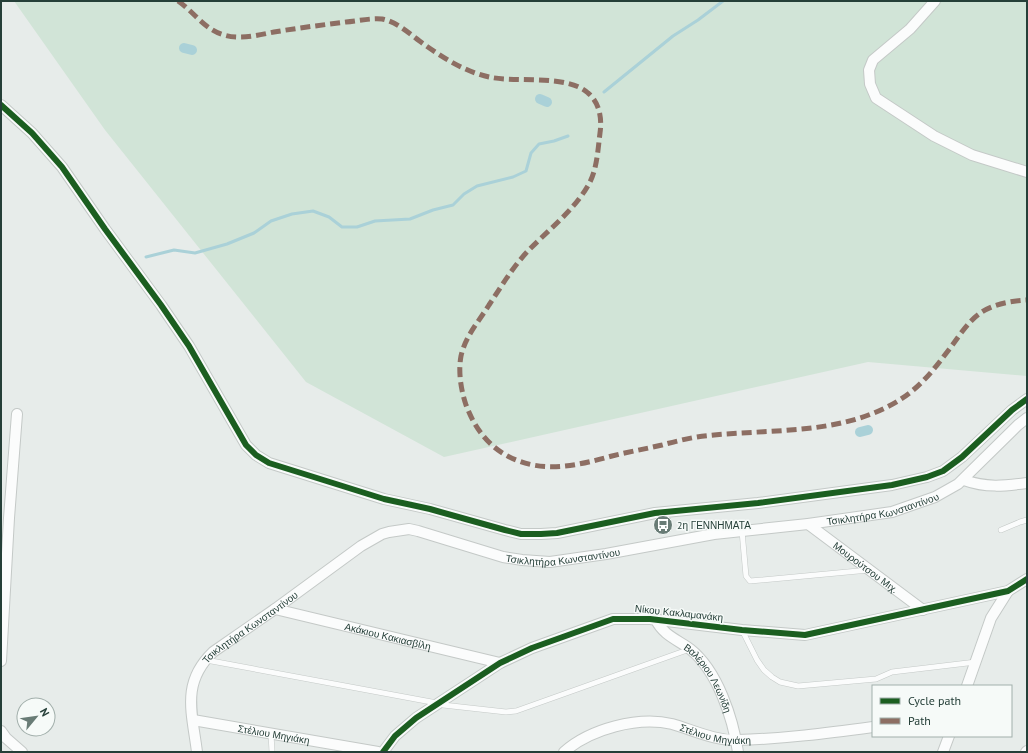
<svg xmlns="http://www.w3.org/2000/svg" width="1028" height="753" font-family="'PT Sans',sans-serif">
  <style>
    .green { fill: #d1e4d7 }
    .lines { fill: none; stroke-linecap: round; stroke-linejoin: round }
    .stream { stroke: #aad1d8; stroke-width: 3 }
    .canal { stroke: #aad1d8; stroke-width: 10 }
    .service-casing { stroke: #c4c9c7; stroke-width: 6 }
    .minor-casing { stroke: #c4c9c7; stroke-width: 12 }
    .service { stroke: #fbfcfc; stroke-width: 5 }
    .minor { stroke: #fbfcfc; stroke-width: 10 }
    .quiet { stroke: #8d6e63; stroke-width: 5; stroke-dasharray: 10 5; stroke-linecap: butt }
    .cycleway-casing { stroke: #f6faf8; stroke-width: 8 }
    .cycleway { stroke: #1b5e20; stroke-width: 6 }
    .labels { text-anchor: middle; dominant-baseline: central; stroke-width: 3; stroke-linejoin: round; paint-order: stroke }
    .street-label { font-size: 10px; fill: #253f38; stroke: #f6faf8 }
    .poi-label { font-size: 10px; fill: #253f38; stroke: #f6faf8; text-anchor: start }
  </style>
  <rect width="100%" height="100%" fill="#e7ecea"/>
  <polygon class="green" points="14,1 1027,1 1027,376 868,362 444,457 306,382 105,130"/>
  <g class="lines">
    <g class="stream">
      <polyline points="604,92 673,36 698,20 723,1"/>
      <polyline points="146,257 174,250 195,253 227,244 254,233 271,221 292,214 313,211 329,217 342,227 357,227 375,221 410,219 433,210 453,205 464,194 477,186 513,177 526,171 531,153 539,144 554,141 568,136"/>
    </g>
    <g class="canal">
      <polyline points="184,48 192,50"/>
      <polyline points="540,99 547,102"/>
      <polyline points="860,432 868,430"/>
    </g>
    <defs>
      <g id="service">
        <polyline points="1001,530 1020,522 1027,520"/>
        <polyline points="742,531 746,576 750,581 869,570"/>
        <polyline points="742,630 757,660 764,670 772,677 780,682 798,686 876,679 892,672 976,662"/>
        <polyline points="206,660 437,703 443,705 506,712 516,711 690,649"/>
        <polyline points="271,734 272,752"/>
      </g>
      <g id="minor">
        <polyline points="935,1 910,29 873,60 869,70 870,84 876,98 934,136 972,155 1027,172"/>
        <polyline points="1,105 32,133 62,167 105,229 161,305 189,346 246,445 256,455 269,463 384,499 430,509 505,530 521,534 541,534 557,533 655,513 758,503 892,485 927,477 943,471 962,457 1012,410 1027,399"/>
        <path d="M964 480C986 488 1004 486 1027 483"/>
        <path id="s1" d="M808 524 923 610"/>
        <path id="s2" d="M275 609 500 663"/>
        <path id="s3" d="M656 620C663 635 678 640 690 649 718 671 733 719 738 752"/>
        <polyline points="1,661 9,518 17,414"/>
        <polyline points="967,686 991,618 1008,591"/>
        <path id="s4" d="M193 720 378 752"/>
        <polyline points="1,731 6,738 22,752"/>
        <path id="s5" d="M197 752C192 712 181 683 213 652L275 609 361 546 382 534 389 532 409 529 418 531 503 557 522 560 550 562 606 554 714 534 808 524 892 512 935 497 958 484 1018 425 1027 418"/>
        <polyline points="383,752 395,736 416,718 500,663 532,648 613,619 650,619 742,630 805,635 1008,591 1027,579"/>
        <path id="s6" d="M564 752C590 729 638 716 672 724 693 730 715 741 737 740 782 739 828 733 873 727"/>
        <polyline points="943,752 949,736"/>
        <polyline points="1026,752 1027,751"/>
      </g>
    </defs>
    <use href="#service" class="service-casing"/>
    <use href="#minor" class="minor-casing"/>
    <use href="#service" class="service"/>
    <use href="#minor" class="minor"/>
    <path class="quiet" d="M178 1C194 12 205 30 224 35 240 40 259 35 274 32 298 28 322 25 346 22 358 21 370 18 382 19 398 22 412 36 425 45 445 59 466 72 489 77 517 83 567 74 588 93 600 103 602 119 600 133 598 149 597 168 590 182 576 209 547 231 527 252 512 268 501 287 489 305 479 321 465 337 461 356 458 372 461 390 466 405 478 437 499 458 533 465 560 470 586 463 612 456 628 452 645 449 662 445 673 442 685 439 697 437 761 428 829 437 889 406 918 391 932 372 951 347 959 336 968 322 979 314 992 304 1011 301 1027 300"/>
    <defs>
      <g id="cycleway">
        <polyline points="1,105 32,133 62,167 105,229 161,305 189,346 246,445 256,455 269,463 384,499 430,509 505,530 521,534 541,534 557,533 655,513 758,503 892,485 927,477 943,471 962,457 1012,410 1027,399"/>
        <polyline points="383,752 395,736 416,718 500,663 532,648 613,619 650,619 742,630 805,635 1008,591 1027,579"/>
      </g>
    </defs>
    <use href="#cycleway" class="cycleway-casing"/>
    <use href="#cycleway" class="cycleway"/>
  </g>
  <defs>
    <symbol id="bus-disc" viewBox="-11 -11 22 22"><circle r="9.5" fill="#697c76" stroke="#f6faf8"/><path d="M-5-6H5V4H4V6H2V4H-2V6H-4V4H-5ZM-3.5-4V0h7V-4ZM-3.5 1.2v1.5H-2V1.2ZM2 1.2v1.5H3.5V1.2Z" fill="#fff"/></symbol>
  </defs>
  <g fill-rule="evenodd">
    <use href="#bus-disc" x="652" y="514" width="22" height="22"/>
  </g>
  <g class="labels">
    <g class="street-label">
      <text stroke="none"><textPath href="#s5" startOffset="823">Τσικλητήρα Κωνσταντίνου</textPath></text>
      <text stroke="none"><textPath href="#s5" startOffset="499">Τσικλητήρα Κωνσταντίνου</textPath></text>
      <text stroke="none"><textPath href="#s1" startOffset="72">Μουρούτσου Μιχ.</textPath></text>
      <text transform="translate(679 613) rotate(6)">Νίκου Κακλαμανάκη</text>
      <text stroke="none"><textPath href="#s5" startOffset="151">Τσικλητήρα Κωνσταντίνου</textPath></text>
      <text stroke="none"><textPath href="#s2" startOffset="116">Ακάκιου Κακιασβίλη</textPath></text>
      <text stroke="none"><textPath href="#s3" startOffset="80">Βαλέριου Λεωνίδη</textPath></text>
      <text stroke="none"><textPath href="#s6" startOffset="160">Στέλιου Μηγιάκη</textPath></text>
      <text stroke="none"><textPath href="#s4" startOffset="82">Στέλιου Μηγιάκη</textPath></text>
    </g>
    <g class="poi-label">
      <text x="677" y="525">2η ΓΕΝΝΗΜΑΤΑ</text>
    </g>
  </g>
  <rect width="1028" height="753" fill="none" stroke="#253f38" stroke-width="4"/>
  <rect x="872" y="685" width="140" height="52" fill="#f6faf8" stroke="#a2afab"/>
  <rect x="880" y="698" width="20" height="6" fill="#1b5e20" stroke="#a2afab"/>
  <text x="908" y="705" font-size="12" fill="#253f38">Cycle path</text>
  <rect x="880" y="718" width="20" height="6" fill="#8d6e63" stroke="#a2afab"/>
  <text x="908" y="725" font-size="12" fill="#253f38">Path</text>
  <g transform="translate(36 717) rotate(61)"><circle r="19" fill="#f6faf8" stroke="#a2afab"/>
  <path d="M0-3L7 15L0 10L-7 15Z" fill="#697c76"/>
  <text y="-6" font-size="11" font-weight="bold" text-anchor="middle" fill="#253f38">N</text>
  </g>
</svg>
